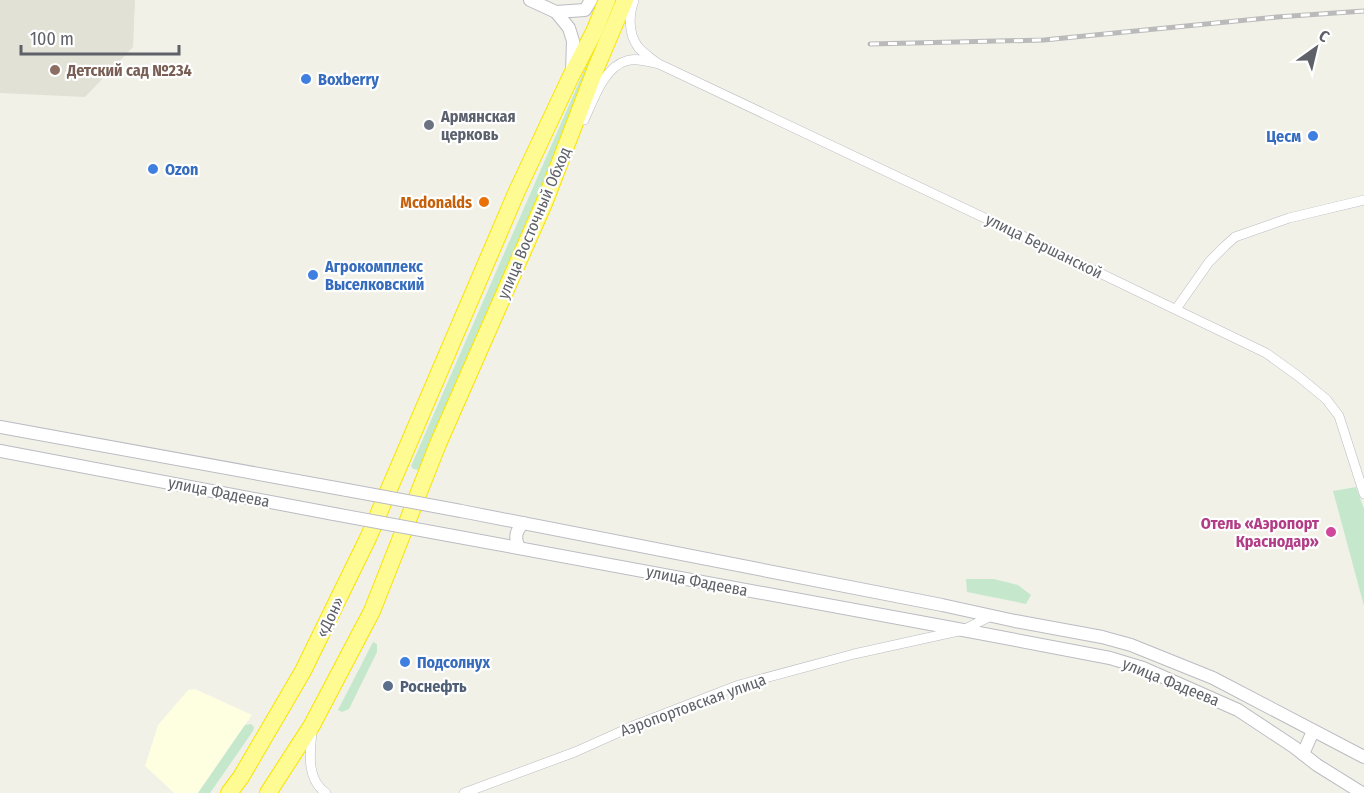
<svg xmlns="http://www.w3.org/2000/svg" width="1364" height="793" font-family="'Fira Sans Condensed',sans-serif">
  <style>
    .commercial { fill: #fefee0 }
    .education { fill: #e1e1d6 }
    .green { fill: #c5e8cd }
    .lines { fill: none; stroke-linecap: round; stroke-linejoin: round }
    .street-casing { stroke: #babbc1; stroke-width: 10 }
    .secondary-casing { stroke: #bbbcc3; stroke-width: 14 }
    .highway-casing { stroke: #f9e400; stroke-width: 18 }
    .street { stroke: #fff; stroke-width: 9 }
    .secondary { stroke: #fff; stroke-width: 12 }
    .highway { stroke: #fefb92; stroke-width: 16 }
    .rail-casing { stroke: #bababb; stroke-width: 5 }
    .rail { stroke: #fff; stroke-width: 3; stroke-dasharray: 9; stroke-linecap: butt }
    .secondary-bridge-casing { stroke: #bbbcc3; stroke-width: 14; stroke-linecap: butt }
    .secondary-bridge { stroke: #fff; stroke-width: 12 }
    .education-dot { fill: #8d6e63; stroke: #fff; stroke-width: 2 }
    .shop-dot { fill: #3f7fe0; stroke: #fff; stroke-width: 2 }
    .worship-dot { fill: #6b7280; stroke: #fff; stroke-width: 2 }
    .food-dot { fill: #e8710a; stroke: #fff; stroke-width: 2 }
    .hotel-dot { fill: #d1479c; stroke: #fff; stroke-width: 2 }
    .service-dot { fill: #5c6f8a; stroke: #fff; stroke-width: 2 }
    .labels { text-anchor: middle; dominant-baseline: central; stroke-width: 4.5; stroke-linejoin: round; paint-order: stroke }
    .education-label { font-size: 16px; font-weight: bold; fill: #785e54; stroke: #fff; text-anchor: start }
    .shop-label { font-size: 16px; font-weight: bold; fill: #366cbe; stroke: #fff; text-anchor: start }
    .worship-label { font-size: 16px; font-weight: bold; fill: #5b616d; stroke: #fff; text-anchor: start }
    .food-label { font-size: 16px; font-weight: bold; fill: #c56008; stroke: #fff; text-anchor: end }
    .street-label { font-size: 16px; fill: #5f6168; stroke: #fff }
    .hotel-label { font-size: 16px; font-weight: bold; fill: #b23c85; stroke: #fff; text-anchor: end }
    .service-label { font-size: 16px; font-weight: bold; fill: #4e5e75; stroke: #fff; text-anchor: start }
  </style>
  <rect width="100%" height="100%" fill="#f1f1e8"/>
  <polygon class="commercial" points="195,689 252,715 198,793 174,793 145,766 158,725 188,690"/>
  <polygon class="education" points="0,0 135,0 133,47 85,97 0,93"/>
  <g class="green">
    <polygon points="615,0 619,0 544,186 420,470 413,469 411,466"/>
    <polygon points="1356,487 1364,509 1364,606 1333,491"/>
    <polygon points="994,579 1018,585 1031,595 1026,604 967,592 966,579"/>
    <polygon points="373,642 377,644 377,652 349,709 342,712 338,710"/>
    <polygon points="251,724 254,727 253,731 210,793 198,793 245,725"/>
  </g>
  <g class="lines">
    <defs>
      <g id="street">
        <path d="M634 0C629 15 628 33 638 47 643 53 651 58 657 63"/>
        <path d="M584 120C593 101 604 67 626 61 636 57 649 62 659 64L1027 238 1266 353 1298 376 1326 399 1339 416 1364 494"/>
        <polyline points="1176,309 1209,262 1225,246 1235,237 1289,218 1364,200"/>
        <path d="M312 732C310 753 306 779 326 793"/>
        <polyline points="464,793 575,752 633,726 739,685 854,654 963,630 991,616"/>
      </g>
      <g id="secondary">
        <polyline points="530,0 556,12 585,10 591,0"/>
        <polyline points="556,12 569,28 573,41 572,72"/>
        <polyline points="0,427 347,490"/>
        <polyline points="0,451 334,514"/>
        <polyline points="461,511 942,605 1015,621 1102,637 1131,645 1213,678 1364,757"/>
        <polyline points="448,535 963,630 1110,658 1143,668 1238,710 1294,747 1317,765 1362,793"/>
        <path d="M519 548C514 537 516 531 523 523"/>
        <polyline points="1303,754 1313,731"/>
      </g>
      <g id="highway">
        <polyline points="229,793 241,777 303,671 369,536 517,191 571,76 594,32 607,0"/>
        <polyline points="268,793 312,725 372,611 438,444 545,201 596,68 625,0"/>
      </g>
    </defs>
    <use href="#street" class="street-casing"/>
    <use href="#secondary" class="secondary-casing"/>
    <use href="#highway" class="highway-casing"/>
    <use href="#street" class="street"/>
    <use href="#secondary" class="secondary"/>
    <use href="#highway" class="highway"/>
    <defs>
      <polyline id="rail" points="870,44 1044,40 1277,17 1364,11"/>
    </defs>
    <use href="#rail" class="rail-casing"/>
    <use href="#rail" class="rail"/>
    <defs>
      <g id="secondary-bridge">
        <polyline points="347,490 461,511"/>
        <polyline points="334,514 448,535"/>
      </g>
    </defs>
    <use href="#secondary-bridge" class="secondary-bridge-casing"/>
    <use href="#secondary-bridge" class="secondary-bridge"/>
  </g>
  <circle class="education-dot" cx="55" cy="70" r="6"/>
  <g class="shop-dot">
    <circle cx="306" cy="79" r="6"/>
    <circle cx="1313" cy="136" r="6"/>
    <circle cx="153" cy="169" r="6"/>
    <circle cx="313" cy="275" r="6"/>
    <circle cx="405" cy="662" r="6"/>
  </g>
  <circle class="worship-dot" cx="429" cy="125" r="6"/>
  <circle class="food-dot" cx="484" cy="202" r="6"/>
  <circle class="hotel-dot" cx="1331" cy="532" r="6"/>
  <circle class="service-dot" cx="388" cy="686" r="6"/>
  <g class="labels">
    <g class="education-label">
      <text x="67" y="70">Детский сад №234</text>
    </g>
    <g class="shop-label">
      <text x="318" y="79">Boxberry</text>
      <text x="1301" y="136" text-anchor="end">Цесм</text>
      <text x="165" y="169">Ozon</text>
      <text x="325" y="266">Агрокомплекс<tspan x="325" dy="18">Выселковский</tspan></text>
      <text x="417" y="662">Подсолнух</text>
    </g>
    <g class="worship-label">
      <text x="441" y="116">Армянская<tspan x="441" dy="18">церковь</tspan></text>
    </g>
    <g class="food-label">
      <text x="472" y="202">Mcdonalds</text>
    </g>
    <g class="street-label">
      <text transform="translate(534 223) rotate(-67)">улица Восточный Обход</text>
      <text transform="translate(1044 246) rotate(26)">улица Бершанской</text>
      <text transform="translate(219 492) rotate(11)">улица Фадеева</text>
      <text transform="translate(697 581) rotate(11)">улица Фадеева</text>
      <text transform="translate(330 617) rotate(-64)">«Дон»</text>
      <text transform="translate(1171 682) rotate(22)">улица Фадеева</text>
      <text transform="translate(693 705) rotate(-20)">Аэропортовская улица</text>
    </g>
    <g class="hotel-label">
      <text x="1319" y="523">Отель «Аэропорт<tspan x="1319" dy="18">Краснодар»</tspan></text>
    </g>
    <g class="service-label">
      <text x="400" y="686">Роснефть</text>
    </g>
  </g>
  <g transform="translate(1316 48) rotate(34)" stroke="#ffffff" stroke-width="4.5" paint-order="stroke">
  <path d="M0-4.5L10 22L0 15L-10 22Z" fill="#5f6168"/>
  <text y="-9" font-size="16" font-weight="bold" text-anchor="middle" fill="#5f6168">С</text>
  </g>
  <path d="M21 45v9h158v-9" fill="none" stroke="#5f6168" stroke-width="3"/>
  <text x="30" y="45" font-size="18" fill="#5f6168" stroke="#ffffff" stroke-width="4.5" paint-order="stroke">100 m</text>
</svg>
